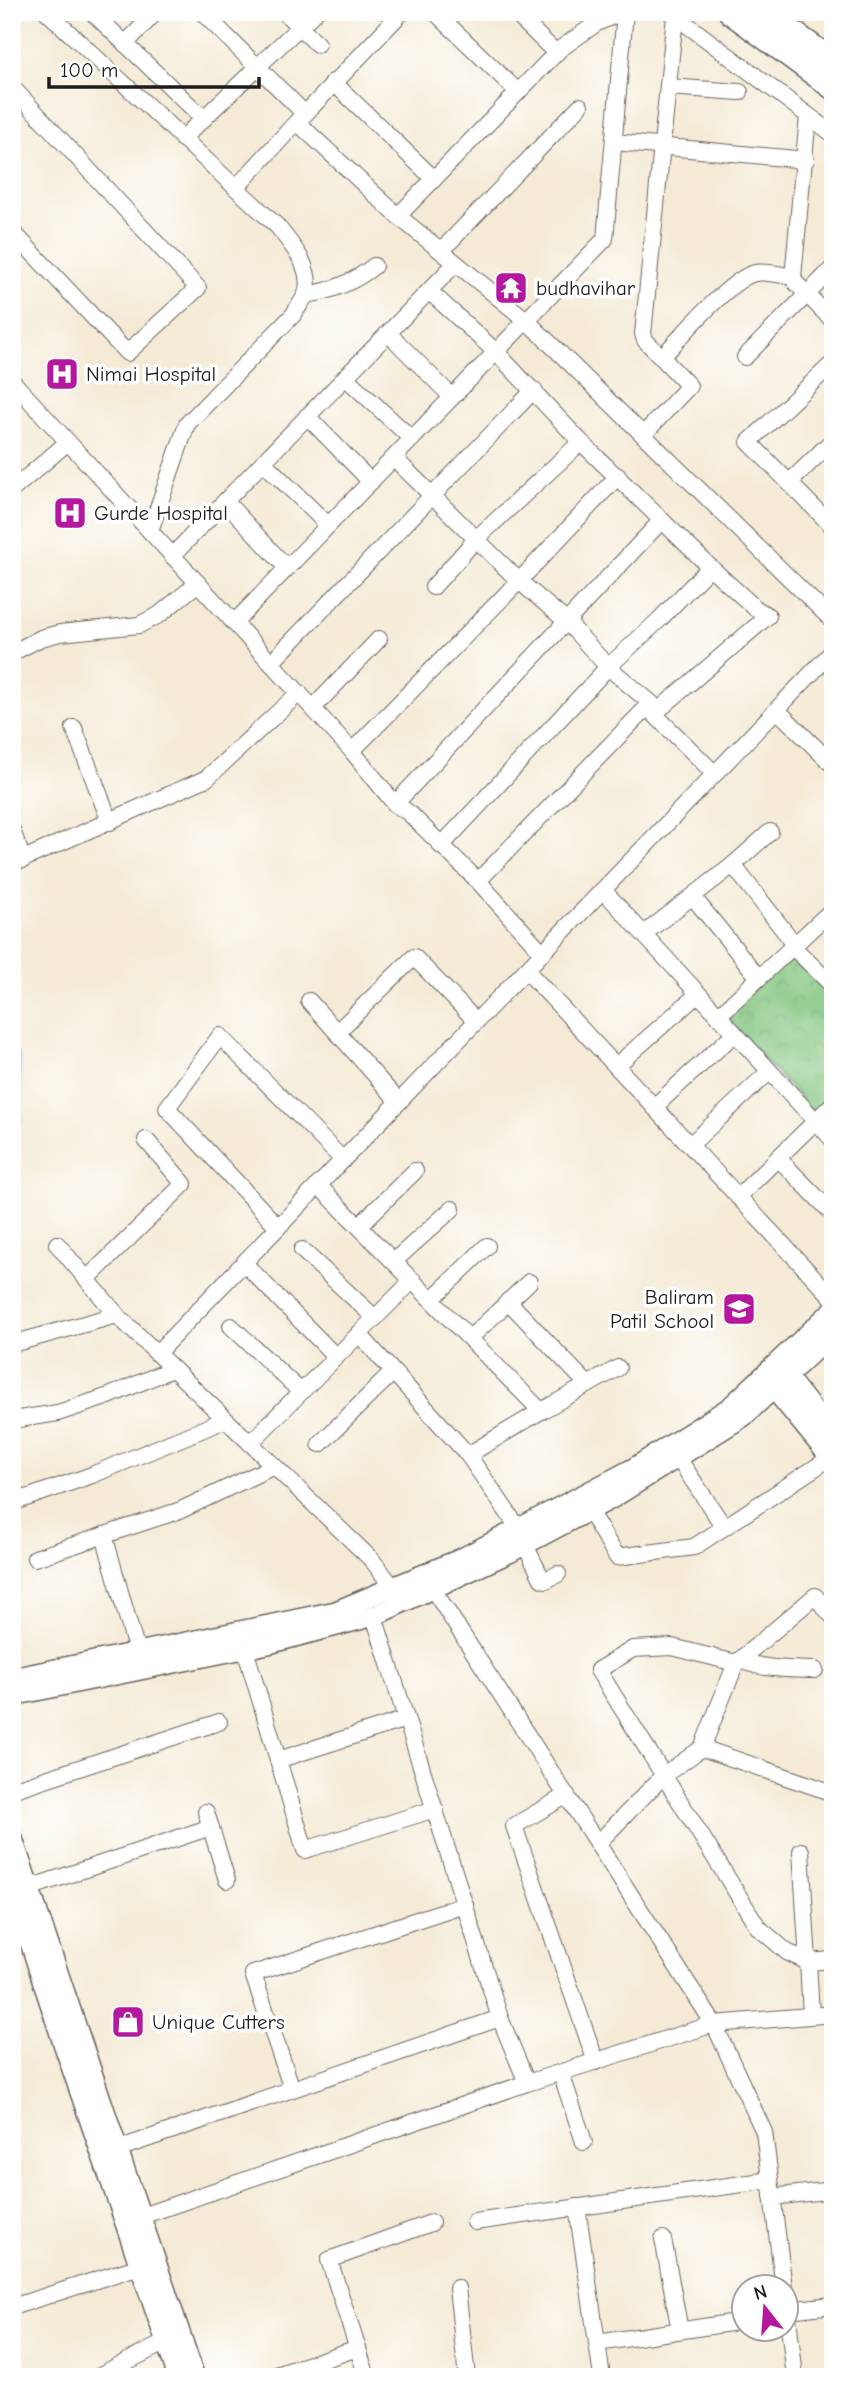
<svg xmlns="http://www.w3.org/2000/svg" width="845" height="2389" font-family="'Comic Neue',sans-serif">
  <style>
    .park { fill: url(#park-crowns); stroke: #4f704e; stroke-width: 2 }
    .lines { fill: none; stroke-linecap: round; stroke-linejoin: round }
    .stream { stroke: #5fc0de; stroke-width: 4.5 }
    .minor-casing { stroke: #68645d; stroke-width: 18 }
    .tertiary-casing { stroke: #68645d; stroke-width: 22 }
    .trunk-casing { stroke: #68645d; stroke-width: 27 }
    .minor { stroke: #fff; stroke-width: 16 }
    .tertiary { stroke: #fff; stroke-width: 19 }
    .trunk { stroke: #fff; stroke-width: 24 }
    .labels { text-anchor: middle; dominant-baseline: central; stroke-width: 7; stroke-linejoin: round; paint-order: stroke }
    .poi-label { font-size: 21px; fill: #1c1c1c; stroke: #fff; text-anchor: start }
  </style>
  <defs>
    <pattern id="park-crowns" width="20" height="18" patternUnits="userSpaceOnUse" patternTransform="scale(1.75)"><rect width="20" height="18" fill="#82c57f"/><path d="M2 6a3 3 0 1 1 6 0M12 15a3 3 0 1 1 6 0" fill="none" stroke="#70a96d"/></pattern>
  </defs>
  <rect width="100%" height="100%" fill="#fff"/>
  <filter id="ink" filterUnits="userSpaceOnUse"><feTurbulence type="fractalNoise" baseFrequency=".0143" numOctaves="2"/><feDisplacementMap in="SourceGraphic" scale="14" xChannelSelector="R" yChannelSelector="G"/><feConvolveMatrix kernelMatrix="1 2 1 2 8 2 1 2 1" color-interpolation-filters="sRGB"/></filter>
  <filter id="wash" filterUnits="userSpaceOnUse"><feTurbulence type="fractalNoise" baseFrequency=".00686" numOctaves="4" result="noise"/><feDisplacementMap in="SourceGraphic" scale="28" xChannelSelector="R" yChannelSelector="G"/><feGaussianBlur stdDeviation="1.57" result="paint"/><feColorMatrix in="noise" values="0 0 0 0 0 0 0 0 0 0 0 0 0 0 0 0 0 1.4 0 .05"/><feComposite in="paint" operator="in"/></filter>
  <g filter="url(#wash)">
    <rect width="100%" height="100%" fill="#f4ead5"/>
    <polygon class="park" points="792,954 833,994 833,1097 815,1115 725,1017"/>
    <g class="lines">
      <polyline class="stream" points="12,1045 18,1058 20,1120 12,1132"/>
    </g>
  </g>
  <g filter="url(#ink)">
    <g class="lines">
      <defs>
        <g id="minor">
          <path d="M47 12 278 227C292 246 314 268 306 294 303 301 297 308 294 314L187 424 150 531"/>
          <polyline points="92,12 204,119"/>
          <polyline points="202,12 305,114 402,12"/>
          <polyline points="284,12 317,44"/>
          <polyline points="435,12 518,92"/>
          <polyline points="514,12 556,53"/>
          <polyline points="670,12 833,134"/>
          <polyline points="125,44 156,12"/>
          <polyline points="333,82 434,179"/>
          <polyline points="12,87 198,288 127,353 12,231"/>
          <polyline points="668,87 740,92"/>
          <polyline points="808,116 793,277 796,283 833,321"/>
          <polyline points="297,122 398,216 526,320 833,621"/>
          <polyline points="182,139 315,12"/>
          <polyline points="614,142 806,160"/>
          <polyline points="236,188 303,115"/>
          <polyline points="398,216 560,49 597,23 622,12"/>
          <polyline points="441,251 580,106"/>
          <polyline points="429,291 496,352 581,442 710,567 755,608 768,616 654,714"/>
          <path d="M306 295C332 291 353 283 374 266"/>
          <polyline points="388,333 452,397"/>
          <path d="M662 357C681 337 731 278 755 273 767 271 781 275 793 277"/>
          <polyline points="745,357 833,268"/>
          <polyline points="833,363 749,442 833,527"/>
          <polyline points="345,377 412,439"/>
          <polyline points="12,381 352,751 395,804 409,813 478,881 542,952"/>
          <polyline points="307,416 371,482"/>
          <polyline points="643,435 689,386 645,340 643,334 675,16"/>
          <polyline points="394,458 519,581 566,621 608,667 651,703 654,714 715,774"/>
          <polyline points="263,462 328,525"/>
          <polyline points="789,483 833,440"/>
          <polyline points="12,490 68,442"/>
          <polyline points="225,501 287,568"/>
          <polyline points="172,556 456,263"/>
          <polyline points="433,587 476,539 581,442"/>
          <polyline points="234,623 605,239 625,12"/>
          <polyline points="12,653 41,638 60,633 139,625 159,615 198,583"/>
          <polyline points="271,663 534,390"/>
          <polyline points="313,708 379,639"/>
          <polyline points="777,710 833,765"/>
          <polyline points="74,728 110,822"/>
          <polyline points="352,751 519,581 618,476"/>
          <polyline points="395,804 662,520"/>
          <polyline points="12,830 23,860"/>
          <polyline points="441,846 608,667 659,620 710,567"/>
          <polyline points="12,864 207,778 299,693"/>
          <polyline points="733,865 789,937 793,947 833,986"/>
          <polyline points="478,881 651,703"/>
          <polyline points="603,890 833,1140"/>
          <polyline points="693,897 759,978"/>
          <polyline points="645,933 733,865 770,832"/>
          <polyline points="526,970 833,1298"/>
          <polyline points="309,1001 399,1102"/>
          <polyline points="718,1016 833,909"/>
          <polyline points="337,1032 414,957 476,1021"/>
          <polyline points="616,1066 698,994"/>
          <polyline points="654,1107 734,1034"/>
          <polyline points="690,1145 769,1072"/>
          <polyline points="778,1158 833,1214"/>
          <polyline points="318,1185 541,1411 468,1455"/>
          <polyline points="738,1197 833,1104"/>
          <polyline points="359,1226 415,1171"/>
          <polyline points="278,1227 167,1108 220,1036 343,1160"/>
          <polyline points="57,1244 117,1315 372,1560 399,1595"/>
          <polyline points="302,1250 375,1318"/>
          <polyline points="394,1261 452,1209"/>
          <polyline points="244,1263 336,1357"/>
          <polyline points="88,1278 184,1184 146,1140"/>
          <polyline points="432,1299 487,1246"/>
          <polyline points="508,1301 588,1385"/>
          <polyline points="231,1326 301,1392"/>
          <polyline points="359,1334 468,1455 519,1529"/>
          <polyline points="470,1338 529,1282"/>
          <polyline points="12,1344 117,1315"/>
          <polyline points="157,1353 833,651"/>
          <polyline points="541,1411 618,1368"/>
          <polyline points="12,1420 58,1413 109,1396 172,1369"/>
          <polyline points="250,1443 413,1280"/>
          <polyline points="320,1444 393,1372"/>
          <polyline points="678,1458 724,1527"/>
          <polyline points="12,1503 92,1475 225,1420"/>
          <polyline points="589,1511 617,1557 694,1547 830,1458"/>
          <polyline points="104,1535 137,1652"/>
          <polyline points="525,1545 542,1579 546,1580 558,1574"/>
          <polyline points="35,1558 181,1510 274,1466"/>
          <polyline points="427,1580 714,2024 764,2132 784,2288"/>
          <polyline points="374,1616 500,2018 527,2083"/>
          <polyline points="245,1649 305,1850 435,1809"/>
          <path d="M740 1660C765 1670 789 1669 815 1670"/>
          <polyline points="736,1663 672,1647 633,1649 598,1670 758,1927 787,1952 808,1962 811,2015"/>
          <polyline points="702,1748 833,1793"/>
          <polyline points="278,1760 406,1719"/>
          <polyline points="12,1790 219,1722"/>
          <polyline points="567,1795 514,1826 596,2062"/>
          <polyline points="206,1812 227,1880"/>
          <polyline points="598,1843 663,1776 702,1748 736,1663 815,1596 833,1617"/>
          <polyline points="801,1851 808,1962 833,1960"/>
          <polyline points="29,1888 211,1827"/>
          <polyline points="561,2073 584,2142"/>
          <polyline points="292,2089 253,1974 465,1904"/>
          <polyline points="109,2152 500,2018"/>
          <polyline points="772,2197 833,2190"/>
          <polyline points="577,2207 602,2377"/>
          <polyline points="130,2220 527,2083 714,2024 833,2014"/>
          <polyline points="475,2222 770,2180"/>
          <polyline points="663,2239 680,2331"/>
          <polyline points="457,2288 467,2377"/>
          <polyline points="786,2301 795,2377"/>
          <polyline points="12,2307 140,2266"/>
          <polyline points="787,2310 833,2305"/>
          <polyline points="597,2343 730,2323"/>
          <polyline points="96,2377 166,2342"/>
          <polyline points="270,2377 358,2348"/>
          <polyline points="367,2377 329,2260 431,2223"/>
        </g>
        <g id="tertiary">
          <polyline points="775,1374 787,1377 833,1435"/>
          <polyline points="770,1378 774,1389 833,1461"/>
          <polyline points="12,1678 336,1611 460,1559 632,1469 730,1407 833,1310"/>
          <polyline points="12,1696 268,1644 374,1616 509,1553 613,1498 743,1417 833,1333"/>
          <polyline points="12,1836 195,2377"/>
          <polyline points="12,1888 62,2040 178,2377"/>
        </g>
        <g id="trunk">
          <polyline points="731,12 833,87"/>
          <polyline points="764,12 833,62"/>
        </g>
      </defs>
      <use href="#minor" class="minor-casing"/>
      <use href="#tertiary" class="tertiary-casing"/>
      <use href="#trunk" class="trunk-casing"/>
      <use href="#minor" class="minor"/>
      <use href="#tertiary" class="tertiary"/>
      <use href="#trunk" class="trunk"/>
    </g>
  </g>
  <defs>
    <symbol id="temple-square" viewBox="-11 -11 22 22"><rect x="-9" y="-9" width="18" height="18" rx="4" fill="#b5179e" stroke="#fff"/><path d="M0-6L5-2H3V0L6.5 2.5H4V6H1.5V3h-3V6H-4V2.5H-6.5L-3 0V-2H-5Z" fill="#fff"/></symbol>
    <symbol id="hospital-square" viewBox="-11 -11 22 22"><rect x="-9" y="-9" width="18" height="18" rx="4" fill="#b5179e" stroke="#fff"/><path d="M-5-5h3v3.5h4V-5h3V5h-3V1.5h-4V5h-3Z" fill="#fff"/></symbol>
    <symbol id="school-square" viewBox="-11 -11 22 22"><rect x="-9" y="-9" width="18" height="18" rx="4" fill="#b5179e" stroke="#fff"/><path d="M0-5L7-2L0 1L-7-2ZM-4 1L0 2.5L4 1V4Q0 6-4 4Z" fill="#fff"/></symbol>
    <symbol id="shop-square" viewBox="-11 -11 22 22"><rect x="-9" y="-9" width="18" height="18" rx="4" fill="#b5179e" stroke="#fff"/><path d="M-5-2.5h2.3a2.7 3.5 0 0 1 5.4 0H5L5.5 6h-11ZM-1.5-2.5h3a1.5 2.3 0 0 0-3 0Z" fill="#fff"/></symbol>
  </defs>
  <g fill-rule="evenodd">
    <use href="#temple-square" x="492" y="269" width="38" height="38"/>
    <use href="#hospital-square" x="43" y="355" width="38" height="38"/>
    <use href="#hospital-square" x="51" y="494" width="38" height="38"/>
    <use href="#school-square" x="720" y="1290" width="38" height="38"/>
    <use href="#shop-square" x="109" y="2003" width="38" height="38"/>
  </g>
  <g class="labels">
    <g class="poi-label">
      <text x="536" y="288">budhavihar</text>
      <text x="86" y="374">Nimai Hospital</text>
      <text x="94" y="513">Gurde Hospital</text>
      <text x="714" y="1297" text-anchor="end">Baliram<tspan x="714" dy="24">Patil School</tspan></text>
      <text x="152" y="2022">Unique Cutters</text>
    </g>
  </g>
  <rect width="845" height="2389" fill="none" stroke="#fff" stroke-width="42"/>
  <g transform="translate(765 2308) rotate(343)"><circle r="33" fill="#ffffff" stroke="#a4a4a4" stroke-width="2"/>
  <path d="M0-5L12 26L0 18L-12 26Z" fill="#b5179e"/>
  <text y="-10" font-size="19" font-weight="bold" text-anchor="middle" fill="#1c1c1c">N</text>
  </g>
  <path d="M49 77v10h210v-10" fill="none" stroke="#1c1c1c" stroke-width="3.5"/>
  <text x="60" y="77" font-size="21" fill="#1c1c1c" stroke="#ffffff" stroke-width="5" paint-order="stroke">100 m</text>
</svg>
